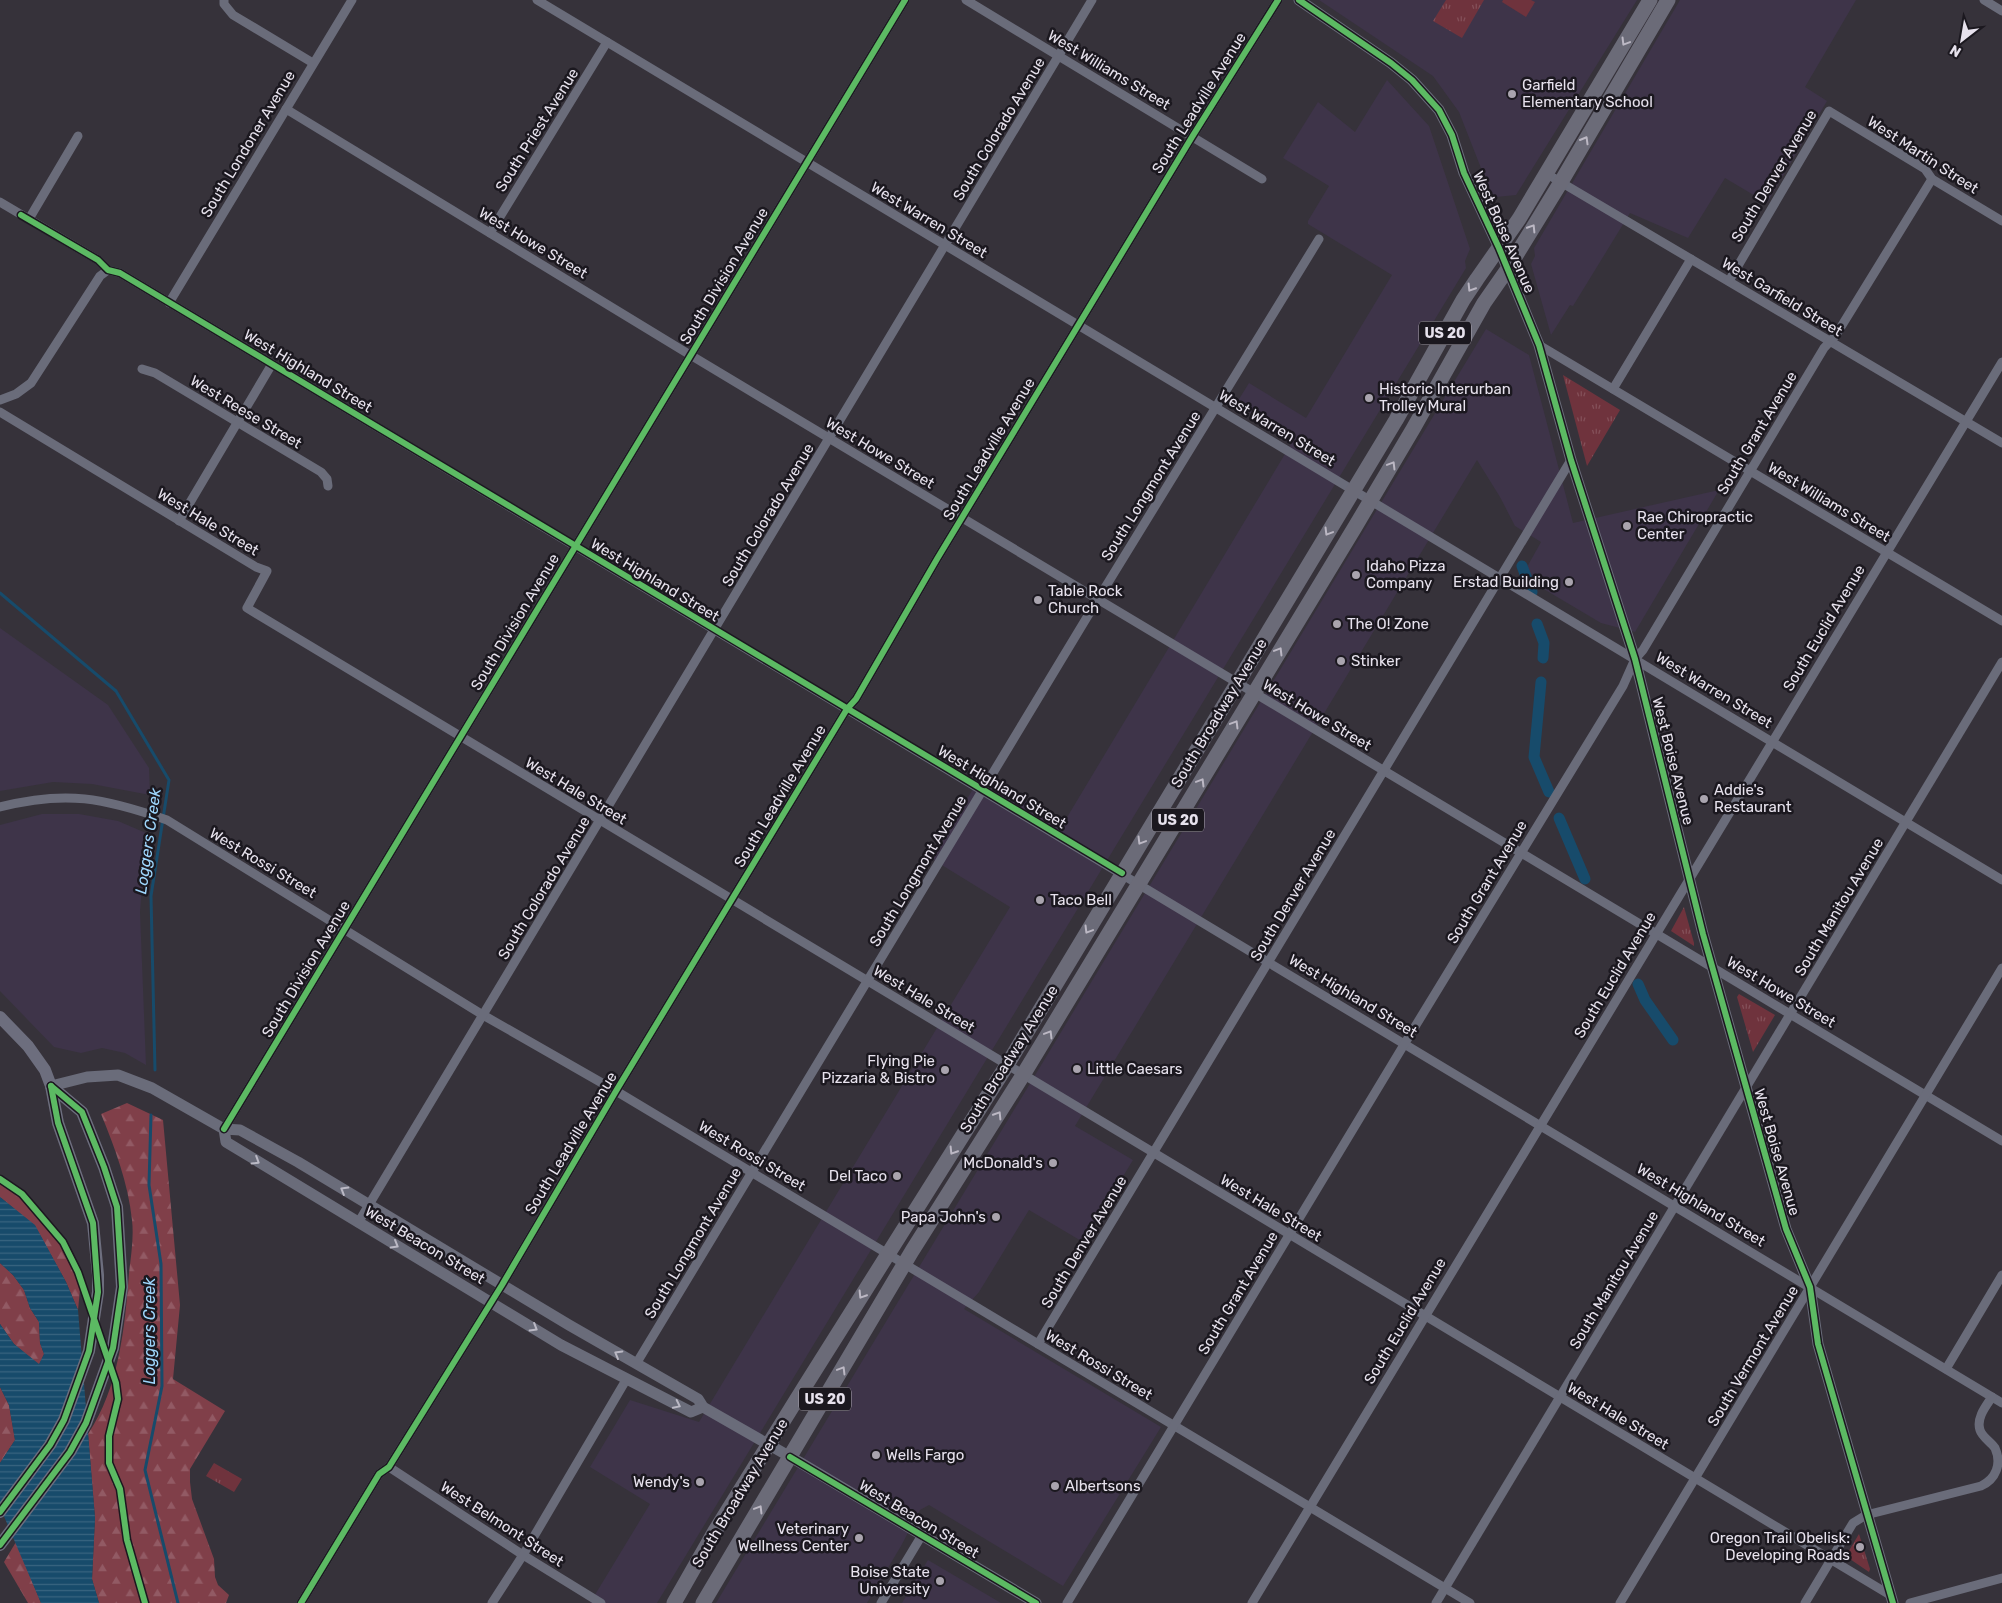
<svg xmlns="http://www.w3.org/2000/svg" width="2002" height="1603" font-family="Rubik,sans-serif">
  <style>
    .built { fill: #3e3449 }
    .grass { fill: url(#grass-tufts) }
    .forest { fill: url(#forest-firs) }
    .pitch { fill: #6f333d }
    .water { fill: url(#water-rules) }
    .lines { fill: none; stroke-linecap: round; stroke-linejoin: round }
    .stream { stroke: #174b6b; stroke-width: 3 }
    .canal { stroke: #174b6b; stroke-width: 11 }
    .minor { stroke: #6a6c7a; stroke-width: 9 }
    .tertiary { stroke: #6a6c7a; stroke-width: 11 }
    .secondary { stroke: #6d6e7e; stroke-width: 12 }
    .primary { stroke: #6b6b78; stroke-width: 15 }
    .cycleway-casing { stroke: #1b181f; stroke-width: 9 }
    .cycleway { stroke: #5cba63; stroke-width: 6 }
    .oneway { stroke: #bcb8c4 }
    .oneway2 { stroke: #bbb9c5 }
    .poi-dot { fill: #a9a4ae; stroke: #1b181f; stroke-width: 2 }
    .labels { text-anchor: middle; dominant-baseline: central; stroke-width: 5; stroke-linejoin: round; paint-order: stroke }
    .shield { fill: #1b181f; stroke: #aaa5af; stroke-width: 1 }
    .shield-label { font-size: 14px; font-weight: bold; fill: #e7e2ed }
    .street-label { font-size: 15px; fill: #e7e2ed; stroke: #1b181f }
    .poi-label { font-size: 15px; fill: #e7e2ed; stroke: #1b181f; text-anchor: start }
    .water-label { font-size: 16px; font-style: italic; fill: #9ed6fc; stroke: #1b181f }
  </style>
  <defs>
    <pattern id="grass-tufts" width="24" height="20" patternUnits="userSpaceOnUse" patternTransform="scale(1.25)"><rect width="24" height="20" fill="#6f333d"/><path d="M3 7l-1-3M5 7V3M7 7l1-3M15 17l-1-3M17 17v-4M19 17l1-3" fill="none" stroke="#845059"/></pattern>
    <pattern id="forest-firs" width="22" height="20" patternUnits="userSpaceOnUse" patternTransform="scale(1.25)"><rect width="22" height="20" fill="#803f49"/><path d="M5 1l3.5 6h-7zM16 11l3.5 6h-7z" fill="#925a64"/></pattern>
    <pattern id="water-rules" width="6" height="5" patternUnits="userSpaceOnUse" patternTransform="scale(1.25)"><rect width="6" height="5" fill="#174b6b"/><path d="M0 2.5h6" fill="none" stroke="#396580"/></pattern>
  </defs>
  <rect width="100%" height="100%" fill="#36323a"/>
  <g class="built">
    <polygon points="1319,0 1637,0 1516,195 1496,197 1490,191 1459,112 1433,76"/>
    <polygon points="1680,0 1856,0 1805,87 1827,101 1767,203 1725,178 1688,238 1630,213 1573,306 1570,305 1551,335 1531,264 1535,256 1534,248"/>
    <polygon points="1387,80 1429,126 1470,249 1465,261 1466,268 657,1603 590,1603 650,1504 590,1467 630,1400 699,1422 1010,907 932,859 981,775 1063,824 1294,439 1236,404 1249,383 1306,418 1392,275 1308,224 1308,221 1329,186 1283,158 1318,102 1355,132"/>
    <polygon points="1486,329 1529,355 1573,523 1719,490 1635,632 1601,623 1522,576 1541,542 1515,526 1500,497 1477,460 1075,1126 1133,1160 1083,1242 1029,1210 979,1292 964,1309 1161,1427 1063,1586 929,1505 920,1510 901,1546 867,1603 716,1603"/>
    <polygon points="0,628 108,705 149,768 150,795 92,784 53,782 0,791"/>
    <polygon points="42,814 79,814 118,821 146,833 140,912 146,1065 125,1053 102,1048 81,1053 54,1047 0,991 0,825"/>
    <polygon points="928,1560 1001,1603 902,1603"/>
  </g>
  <g class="grass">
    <polygon points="1446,0 1484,0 1462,38 1433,21"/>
    <polygon points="1563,375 1620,410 1587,466"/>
    <polygon points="1684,907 1694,943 1694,946 1671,931"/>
    <polygon points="1739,994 1775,1015 1753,1052 1737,997"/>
    <polygon points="214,1463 242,1479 234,1492 206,1476"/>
    <polygon points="1859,1534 1870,1569 1869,1572 1847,1557 1847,1554"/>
  </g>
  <g class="forest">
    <path d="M127 1103 163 1120 180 1305 173 1379 225 1411 190 1469V1482L192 1499 214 1559 215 1577 218 1585 229 1595 226 1603H99L92 1579 95 1518 88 1434C119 1388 125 1327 129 1273 131 1256 134 1237 132 1220 128 1183 115 1148 101 1114Z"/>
    <polygon points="0,1179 22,1194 63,1242 81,1279 78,1310 66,1282 35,1226 0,1197"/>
    <polygon points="0,1263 13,1275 24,1290 30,1308 39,1322 40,1343 44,1354 39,1365 14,1344 0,1324"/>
    <polygon points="0,1387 9,1405 15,1440 0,1463"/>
    <polygon points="16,1542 41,1603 28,1603 4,1562"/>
  </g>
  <polygon class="pitch" points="1503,0 1531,0 1535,2 1526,17 1502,2"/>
  <polygon class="water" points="0,1197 35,1225 66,1282 78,1310 95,1518 92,1579 99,1603 41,1603 0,1507 0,1463 15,1440 9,1405 0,1387 0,1324 14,1344 39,1364 44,1354 40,1343 39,1322 30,1308 24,1290 13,1275 0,1263"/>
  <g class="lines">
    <g class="stream">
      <polyline points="0,593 116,691 169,780 151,896 155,1070"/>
      <polyline points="151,1115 149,1185 161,1264 162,1386 145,1470 178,1603"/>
    </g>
    <g class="canal">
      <polyline points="1522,566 1532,592"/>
      <polyline points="1537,624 1544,643 1543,658"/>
      <polyline points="1541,682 1534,757 1549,792"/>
      <polyline points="1559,818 1585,879"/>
      <polyline points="1638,984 1645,1000 1673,1040"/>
    </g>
    <g class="minor">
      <polyline points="224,0 224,4 233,15 313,63"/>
      <polyline points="537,0 2002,880"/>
      <polyline points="966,0 1262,179"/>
      <polyline points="1984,0 2002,11"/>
      <polyline points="286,109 682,350 2002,1141"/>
      <polyline points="1547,174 2002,443"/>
      <polyline points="0,202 98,260 108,270 120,273 272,364 2002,1403"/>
      <polyline points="29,219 78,136"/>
      <polyline points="490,233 607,42"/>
      <polyline points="1729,281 1829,111 1925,169 1932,179 2002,221"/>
      <polyline points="169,303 352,0"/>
      <polyline points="1539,345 2002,621"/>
      <polyline points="142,369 155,373 321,472 327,479 328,486"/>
      <polyline points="1613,389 1691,259"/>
      <polyline points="0,400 16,394 31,383 100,276 108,270"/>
      <polyline points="0,412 256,567 267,571 247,608 1890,1595"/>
      <polyline points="179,521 272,364"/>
      <path d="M0 807C66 790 104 798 167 820L483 1015 616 1091 1470 1603"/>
      <polyline points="224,1129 905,0"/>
      <polyline points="358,1223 1092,0"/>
      <polyline points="1038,1344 1571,460"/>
      <polyline points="636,1364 1098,599 1319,239"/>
      <polyline points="1946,1369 2002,1275"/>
      <polyline points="389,1467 523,1555 601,1603"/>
      <polyline points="301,1603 379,1474 389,1467 502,1285 616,1091 847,709 856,699 937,559 1192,137 1278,0"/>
      <polyline points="492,1603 523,1555 626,1380"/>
      <polyline points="881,1603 922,1535"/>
      <polyline points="1067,1603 1405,1043 1623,686 1635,659 1643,650 1824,348 1836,335 1932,179"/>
      <polyline points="1252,1603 2002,362"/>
      <polyline points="1436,1603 2002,662"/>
      <polyline points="1620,1603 2002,968"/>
      <path d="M1805 1603 1853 1523 1866 1515 1981 1486C1996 1479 2002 1464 1995 1448 1991 1442 1982 1437 1980 1430 1976 1418 1986 1406 1992 1397"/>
      <polyline points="1910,1603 2002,1578"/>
    </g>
    <g class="tertiary">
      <polyline points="1299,0 1391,63 1412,80 1439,110 1452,135 1464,173 1499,248 1539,345 1571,460 1635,659 1703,934 1786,1229 1810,1287 1818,1344 1893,1603"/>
      <polyline points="51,1086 87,1077 118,1075 152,1088 224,1129 240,1130 298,1162 569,1325 698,1399 703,1407 801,1463 1036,1603"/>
      <polyline points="224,1129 226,1142 561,1345 691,1412 703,1407"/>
    </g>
    <g class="secondary">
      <polyline points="0,1017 28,1046 45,1070 51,1086 58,1123 93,1223 98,1275 98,1292 89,1351 64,1420 50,1445 0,1512"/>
      <polyline points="0,1545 70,1452 86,1423 113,1348 122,1287 117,1207 104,1167 82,1112 51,1086"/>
    </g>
    <g class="primary">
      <polyline points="674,1603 715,1531 805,1386 1007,1065 1396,420 1463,300 1477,279 1519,219 1650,0"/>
      <polyline points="703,1603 912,1251 1023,1075 1355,527 1413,429 1484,303 1507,270 1561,182 1668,0"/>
    </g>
    <defs>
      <g id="cycleway">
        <polyline points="1299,0 1391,63 1412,80 1439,110 1452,135 1464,173 1499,248 1539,345 1571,460 1635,659 1703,934 1786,1229 1810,1287 1818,1344 1893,1603"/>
        <polyline points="21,215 98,260 108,270 120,273 1122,873"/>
        <polyline points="224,1129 905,0"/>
        <polyline points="0,1179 22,1194 63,1242 78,1272 116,1383 118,1399 109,1436 109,1463 120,1489 127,1540 145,1603"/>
        <polyline points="790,1457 1036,1603"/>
        <polyline points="0,1512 50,1445 64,1420 89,1351 98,1292 93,1223 58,1123 51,1086"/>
        <polyline points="0,1545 70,1452 86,1423 113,1348 122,1287 117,1207 104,1167 82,1112 51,1086"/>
        <polyline points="301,1603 379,1474 389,1467 502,1285 616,1091 847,709 856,699 937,559 1192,137 1278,0"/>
      </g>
    </defs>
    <use href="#cycleway" class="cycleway-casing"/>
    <use href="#cycleway" class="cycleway"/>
  </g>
  <defs><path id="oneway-chevron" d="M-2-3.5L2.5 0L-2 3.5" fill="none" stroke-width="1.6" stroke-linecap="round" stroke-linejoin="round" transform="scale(1.25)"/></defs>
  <g class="oneway">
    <use href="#oneway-chevron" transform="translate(1625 42) rotate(121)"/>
    <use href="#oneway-chevron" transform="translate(1585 140) rotate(-60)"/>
    <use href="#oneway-chevron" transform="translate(1532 228) rotate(-58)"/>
    <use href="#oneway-chevron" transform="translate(1471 288) rotate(122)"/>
    <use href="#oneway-chevron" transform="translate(1392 465) rotate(-59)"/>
    <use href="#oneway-chevron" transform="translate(1328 532) rotate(121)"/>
    <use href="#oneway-chevron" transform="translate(1279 651) rotate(-59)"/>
    <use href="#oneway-chevron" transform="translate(1235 724) rotate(-59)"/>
    <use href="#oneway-chevron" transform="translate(1201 782) rotate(-59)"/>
    <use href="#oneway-chevron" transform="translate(1141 841) rotate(121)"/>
    <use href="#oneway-chevron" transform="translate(1088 930) rotate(121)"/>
    <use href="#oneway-chevron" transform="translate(1049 1034) rotate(-59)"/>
    <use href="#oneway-chevron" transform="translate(998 1115) rotate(-58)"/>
    <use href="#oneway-chevron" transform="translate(953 1151) rotate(122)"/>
    <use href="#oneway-chevron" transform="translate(862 1295) rotate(122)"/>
    <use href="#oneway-chevron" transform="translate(842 1370) rotate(-59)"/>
    <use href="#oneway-chevron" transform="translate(759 1509) rotate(-59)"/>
  </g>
  <g class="oneway2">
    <use href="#oneway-chevron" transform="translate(256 1161) rotate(32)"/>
    <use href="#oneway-chevron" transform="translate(344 1190) rotate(-149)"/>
    <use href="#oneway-chevron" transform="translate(395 1245) rotate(30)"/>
    <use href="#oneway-chevron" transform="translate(534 1328) rotate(31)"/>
    <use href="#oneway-chevron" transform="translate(618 1354) rotate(-150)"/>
    <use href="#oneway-chevron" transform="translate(677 1405) rotate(26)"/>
  </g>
  <g class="poi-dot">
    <circle cx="1512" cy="94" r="5"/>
    <circle cx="1369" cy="398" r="5"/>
    <circle cx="1627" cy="526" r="5"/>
    <circle cx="1356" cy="575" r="5"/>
    <circle cx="1569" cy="582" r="5"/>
    <circle cx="1038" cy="600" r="5"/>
    <circle cx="1337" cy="624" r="5"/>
    <circle cx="1341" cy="661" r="5"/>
    <circle cx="1704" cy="799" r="5"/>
    <circle cx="1040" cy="900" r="5"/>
    <circle cx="1077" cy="1069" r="5"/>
    <circle cx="945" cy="1070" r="5"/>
    <circle cx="1053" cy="1163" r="5"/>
    <circle cx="897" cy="1176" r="5"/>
    <circle cx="996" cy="1217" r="5"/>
    <circle cx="876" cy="1455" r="5"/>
    <circle cx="700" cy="1482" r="5"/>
    <circle cx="1055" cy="1486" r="5"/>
    <circle cx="859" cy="1538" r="5"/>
    <circle cx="1860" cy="1547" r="5"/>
    <circle cx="940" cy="1581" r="5"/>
  </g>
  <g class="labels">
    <g class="shield">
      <rect x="1419" y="321.5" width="52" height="23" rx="4"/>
      <rect x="1152" y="808.5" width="52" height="23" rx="4"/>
      <rect x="799" y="1387.5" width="52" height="23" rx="4"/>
    </g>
    <g class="shield-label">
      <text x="1445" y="333">US 20</text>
      <text x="1178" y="820">US 20</text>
      <text x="825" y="1399">US 20</text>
    </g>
    <g class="street-label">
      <text transform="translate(1109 70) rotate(31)">West Williams Street</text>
      <text transform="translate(1199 103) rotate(-58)">South Leadville Avenue</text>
      <text transform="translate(999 129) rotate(-59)">South Colorado Avenue</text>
      <text transform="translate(537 130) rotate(-58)">South Priest Avenue</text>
      <text transform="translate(248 144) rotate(-59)">South Londoner Avenue</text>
      <text transform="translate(1923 155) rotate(33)">West Martin Street</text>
      <text transform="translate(1774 176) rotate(-59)">South Denver Avenue</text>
      <text transform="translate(929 220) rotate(31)">West Warren Street</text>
      <text transform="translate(1504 232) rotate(66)">West Boise Avenue</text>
      <text transform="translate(533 243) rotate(31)">West Howe Street</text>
      <text transform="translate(724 276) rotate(-59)">South Division Avenue</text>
      <text transform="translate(1782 297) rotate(31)">West Garfield Street</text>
      <text transform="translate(308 371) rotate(31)">West Highland Street</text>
      <text transform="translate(246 412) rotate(31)">West Reese Street</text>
      <text transform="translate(1277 428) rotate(31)">West Warren Street</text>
      <text transform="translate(1757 433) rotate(-59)">South Grant Avenue</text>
      <text transform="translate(989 449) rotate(-59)">South Leadville Avenue</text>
      <text transform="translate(880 453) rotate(31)">West Howe Street</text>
      <text transform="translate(1151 486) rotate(-58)">South Longmont Avenue</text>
      <text transform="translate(1829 502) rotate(31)">West Williams Street</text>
      <text transform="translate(768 515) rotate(-59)">South Colorado Avenue</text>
      <text transform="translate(208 522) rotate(31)">West Hale Street</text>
      <text transform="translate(655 580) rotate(31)">West Highland Street</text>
      <text transform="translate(515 622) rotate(-59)">South Division Avenue</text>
      <text transform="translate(1824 628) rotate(-59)">South Euclid Avenue</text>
      <text transform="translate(1714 690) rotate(31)">West Warren Street</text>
      <text transform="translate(1219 713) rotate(-59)">South Broadway Avenue</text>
      <text transform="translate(1317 715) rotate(31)">West Howe Street</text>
      <text transform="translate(1673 761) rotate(76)">West Boise Avenue</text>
      <text transform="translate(1002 787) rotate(31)">West Highland Street</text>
      <text transform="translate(576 791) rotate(31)">West Hale Street</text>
      <text transform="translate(780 796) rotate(-59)">South Leadville Avenue</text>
      <text transform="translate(263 863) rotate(31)">West Rossi Street</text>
      <text transform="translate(918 871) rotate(-59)">South Longmont Avenue</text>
      <text transform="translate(1487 882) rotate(-59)">South Grant Avenue</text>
      <text transform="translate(544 888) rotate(-59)">South Colorado Avenue</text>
      <text transform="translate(1293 895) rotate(-59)">South Denver Avenue</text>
      <text transform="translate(1839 907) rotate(-59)">South Manitou Avenue</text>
      <text transform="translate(306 969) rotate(-59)">South Division Avenue</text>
      <text transform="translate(1615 975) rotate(-59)">South Euclid Avenue</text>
      <text transform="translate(1781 992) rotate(31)">West Howe Street</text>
      <text transform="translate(1353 996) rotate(31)">West Highland Street</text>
      <text transform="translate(924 999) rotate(31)">West Hale Street</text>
      <text transform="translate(1009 1059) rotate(-58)">South Broadway Avenue</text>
      <text transform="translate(571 1143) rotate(-59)">South Leadville Avenue</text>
      <text transform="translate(1777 1152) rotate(74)">West Boise Avenue</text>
      <text transform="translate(752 1156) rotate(31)">West Rossi Street</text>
      <text transform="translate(1701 1205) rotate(31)">West Highland Street</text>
      <text transform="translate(1271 1208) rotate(31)">West Hale Street</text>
      <text transform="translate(1084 1242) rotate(-59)">South Denver Avenue</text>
      <text transform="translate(693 1243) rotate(-59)">South Longmont Avenue</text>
      <text transform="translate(425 1245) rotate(31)">West Beacon Street</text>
      <text transform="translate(1614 1280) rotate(-59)">South Manitou Avenue</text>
      <text transform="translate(1238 1293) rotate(-59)">South Grant Avenue</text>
      <text transform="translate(1405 1321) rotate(-59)">South Euclid Avenue</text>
      <text transform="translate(1753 1356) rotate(-59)">South Vermont Avenue</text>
      <text transform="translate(1099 1365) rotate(31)">West Rossi Street</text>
      <text transform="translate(1618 1416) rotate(31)">West Hale Street</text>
      <text transform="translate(740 1493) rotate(-59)">South Broadway Avenue</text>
      <text transform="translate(919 1519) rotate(31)">West Beacon Street</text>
      <text transform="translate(502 1524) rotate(33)">West Belmont Street</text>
    </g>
    <g class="poi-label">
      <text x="1522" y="85">Garfield<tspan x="1522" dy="17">Elementary School</tspan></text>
      <text x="1379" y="389">Historic Interurban<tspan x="1379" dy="17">Trolley Mural</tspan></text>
      <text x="1637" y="517">Rae Chiropractic<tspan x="1637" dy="17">Center</tspan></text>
      <text x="1366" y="566">Idaho Pizza<tspan x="1366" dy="17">Company</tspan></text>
      <text x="1559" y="582" text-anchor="end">Erstad Building</text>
      <text x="1048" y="591">Table Rock<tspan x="1048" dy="17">Church</tspan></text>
      <text x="1347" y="624">The O! Zone</text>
      <text x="1351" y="661">Stinker</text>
      <text x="1714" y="790">Addie's<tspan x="1714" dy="17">Restaurant</tspan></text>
      <text x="1050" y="900">Taco Bell</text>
      <text x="935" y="1061" text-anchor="end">Flying Pie<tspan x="935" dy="17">Pizzaria &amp; Bistro</tspan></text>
      <text x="1087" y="1069">Little Caesars</text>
      <text x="1043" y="1163" text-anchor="end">McDonald's</text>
      <text x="887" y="1176" text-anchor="end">Del Taco</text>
      <text x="986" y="1217" text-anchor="end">Papa John's</text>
      <text x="886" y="1455">Wells Fargo</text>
      <text x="690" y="1482" text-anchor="end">Wendy's</text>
      <text x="1065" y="1486">Albertsons</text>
      <text x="849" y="1529" text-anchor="end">Veterinary<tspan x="849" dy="17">Wellness Center</tspan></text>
      <text x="1850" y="1538" text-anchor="end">Oregon Trail Obelisk:<tspan x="1850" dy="17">Developing Roads</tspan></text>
      <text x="930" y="1572" text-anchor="end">Boise State<tspan x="930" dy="17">University</tspan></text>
    </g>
    <g class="water-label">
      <text transform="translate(148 841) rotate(-82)">Loggers Creek</text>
      <text transform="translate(149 1331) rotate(-90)">Loggers Creek</text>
    </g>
  </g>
  <g transform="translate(1962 40) rotate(211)" stroke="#1b181f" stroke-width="4" paint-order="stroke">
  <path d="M0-4L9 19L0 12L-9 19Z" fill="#e7e2ed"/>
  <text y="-8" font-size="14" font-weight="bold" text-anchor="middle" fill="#e7e2ed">N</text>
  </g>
</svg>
